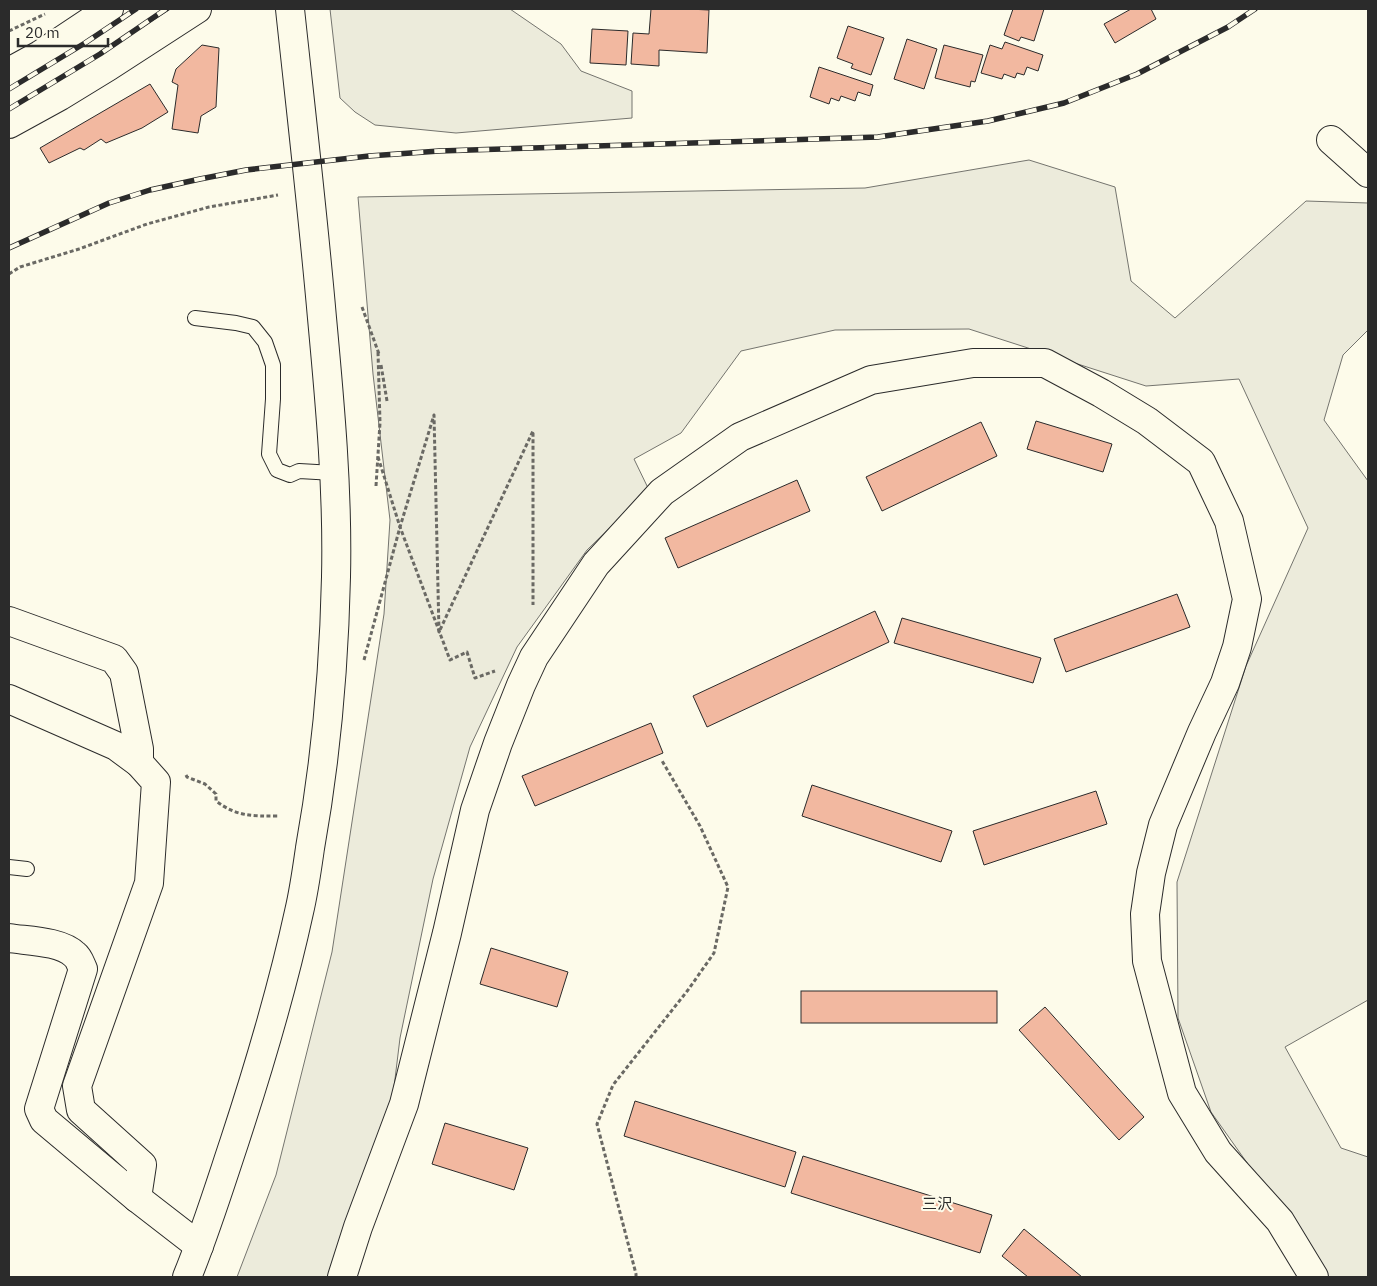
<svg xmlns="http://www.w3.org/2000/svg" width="1377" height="1286" font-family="'IBM Plex Sans','Noto Sans JP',sans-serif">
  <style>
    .green { fill: #ecebdb; stroke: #74746e }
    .building { fill: #f2b8a0; stroke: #2b2b2b }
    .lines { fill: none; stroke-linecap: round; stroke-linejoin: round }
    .lane-casing { stroke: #2b2b2b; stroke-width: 16 }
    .street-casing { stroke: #2b2b2b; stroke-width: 30 }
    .secondary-casing { stroke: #2b2b2b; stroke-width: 30 }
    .path { stroke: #6a6964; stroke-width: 3; stroke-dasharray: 4 2.5; stroke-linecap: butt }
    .lane { stroke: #fdfbea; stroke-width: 14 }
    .street { stroke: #fdfbea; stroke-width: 28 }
    .secondary { stroke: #fdfbea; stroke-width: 28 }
    .rail-casing { stroke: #2b2b2b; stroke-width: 5.5 }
    .rail { stroke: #fdfbea; stroke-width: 4; stroke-dasharray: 11; stroke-linecap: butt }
    .labels { text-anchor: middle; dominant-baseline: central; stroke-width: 4; stroke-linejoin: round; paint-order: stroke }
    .neighbourhood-label { font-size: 15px; fill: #2b2b2b; stroke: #fdfbea }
  </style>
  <rect width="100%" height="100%" fill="#fdfbea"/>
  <g class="green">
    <polygon points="330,9 510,9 561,44 581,71 632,91 632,118 456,133 375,125 355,112 340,98"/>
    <polygon points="1029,160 1115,187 1131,281 1175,318 1306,201 1368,203 1368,330 1343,355 1324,420 1368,481 1368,1000 1285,1047 1341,1148 1368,1157 1368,1277 1328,1277 1211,1112 1178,1018 1177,882 1246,666 1308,528 1239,379 1146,386 969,329 835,330 741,351 681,433 634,459 649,490 587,550 517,647 470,747 433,879 400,1038 390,1120 330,1277 237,1277 276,1175 332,952 384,614 390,520 373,374 358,197 865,188"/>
  </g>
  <g class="building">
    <polygon points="651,9 688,9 709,10 707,53 659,50 659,66 631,64 633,33 649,34"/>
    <polygon points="1013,9 1044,9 1034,41 1021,37 1019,41 1004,35"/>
    <polygon points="1131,9 1151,9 1156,19 1115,43 1104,24"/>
    <polygon points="848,26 884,38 871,75 851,68 853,64 837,58"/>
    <polygon points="592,29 628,31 626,65 590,63"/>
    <polygon points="907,39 937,49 924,89 894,79"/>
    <polygon points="1005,42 1043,55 1038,71 1027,67 1024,75 1017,73 1015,78 1004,74 1002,79 981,73 990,45 1002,49"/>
    <polygon points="202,45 219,48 216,107 201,116 198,133 172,129 178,85 172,82 176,69"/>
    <polygon points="944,45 983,55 975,82 971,81 970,87 935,78"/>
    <polygon points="819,67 873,85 870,96 858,92 855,101 841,96 839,101 831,98 829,104 810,97"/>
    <polygon points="150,84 168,112 142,128 106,143 101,139 84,150 80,148 49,163 40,148"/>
    <polygon points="1036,421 1112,444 1103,472 1027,449"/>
    <polygon points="981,422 997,456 882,511 866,477"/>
    <polygon points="797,480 810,511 678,568 665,538"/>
    <polygon points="1177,594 1190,627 1066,672 1054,639"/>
    <polygon points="875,611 889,642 707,727 693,696"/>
    <polygon points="902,618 1041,658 1033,683 894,643"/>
    <polygon points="651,723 663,753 535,806 522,776"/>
    <polygon points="812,785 952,831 941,862 802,816"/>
    <polygon points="1096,791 1107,824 984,865 973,831"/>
    <polygon points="491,948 568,972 557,1007 480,984"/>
    <rect x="801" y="991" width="196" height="32"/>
    <polygon points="1045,1007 1144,1117 1119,1140 1019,1030"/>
    <polygon points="635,1101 796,1152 785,1187 624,1136"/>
    <polygon points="445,1123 528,1148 514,1190 432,1164"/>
    <polygon points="803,1156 992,1215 980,1253 791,1193"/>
    <polygon points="1024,1229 1082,1277 1028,1277 1002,1256"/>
  </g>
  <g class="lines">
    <defs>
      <g id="lane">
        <polyline points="195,318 236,323 253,327 265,342 273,365 273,399 269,454 277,470 290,475 299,471 334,473"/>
        <polyline points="9,867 27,869"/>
      </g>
      <g id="street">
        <polyline points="1331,140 1368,173"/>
        <polyline points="9,621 114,659 124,673 139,749 139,763 156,782 149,883 77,1086 81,1110 142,1165 137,1198"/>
        <polyline points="9,699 116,746 139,763"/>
        <path d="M9 938C28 941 61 941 75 955 79 958 81 965 83 969L39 1109 44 1120 137 1198 199 1246"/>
        <polyline points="342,1277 358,1227 404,1104 447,933 475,810 498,743 521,685 534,657 596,564 662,492 740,437 871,380 973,363 1045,363 1101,393 1147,421 1201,462 1229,521 1247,599 1237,647 1225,683 1202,732 1163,825 1151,873 1145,914 1147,961 1182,1093 1218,1152 1280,1221 1314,1277"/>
      </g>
      <g id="secondary">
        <polyline points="9,72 40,55 109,9"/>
        <polyline points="9,124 60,96 109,66 197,9"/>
        <path d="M187 1277C205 1233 219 1188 234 1143 259 1067 282 990 299 912 304 891 307 869 310 848 326 759 334 668 336 577 338 491 330 404 322 318 313 215 301 112 290 9"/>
      </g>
    </defs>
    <use href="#lane" class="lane-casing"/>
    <use href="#street" class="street-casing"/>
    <use href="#secondary" class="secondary-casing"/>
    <g class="path">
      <polyline points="9,31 45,14"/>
      <polyline points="9,274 20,267 79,249 147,224 209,207 278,195"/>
      <polyline points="362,307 379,354"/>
      <polyline points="381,365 387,401"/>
      <polyline points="378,457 400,527 450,660 467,652 475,678 495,671"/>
      <polyline points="376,486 380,423 378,352"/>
      <polyline points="364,660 400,527 434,415 439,632 533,431 533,605"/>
      <path d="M186 775 187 777 205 784 216 794V801C237 817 253 816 278 816"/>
      <polyline points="636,1277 636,1274 597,1124 613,1085 688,990 714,953 728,887 700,826 661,759"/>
    </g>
    <use href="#lane" class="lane"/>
    <use href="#street" class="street"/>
    <use href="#secondary" class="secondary"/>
    <defs>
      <g id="rail">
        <polyline points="9,89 85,43 136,9"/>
        <polyline points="9,109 100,54 166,9"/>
        <polyline points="9,248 109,203 150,190 200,179 246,170 369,156 439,151 878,137 988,121 1064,103 1137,74 1228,27 1255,9"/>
      </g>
    </defs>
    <use href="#rail" class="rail-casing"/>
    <use href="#rail" class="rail"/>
  </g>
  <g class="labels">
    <g class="neighbourhood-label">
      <text x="937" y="1203">三沢</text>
    </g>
  </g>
  <rect width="1377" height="1286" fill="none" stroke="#2b2b2b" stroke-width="20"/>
  <path d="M18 38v8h90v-8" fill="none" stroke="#2b2b2b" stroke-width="2.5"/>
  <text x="25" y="38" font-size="15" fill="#2b2b2b" stroke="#fdfbea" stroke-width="4" paint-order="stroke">20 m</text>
</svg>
